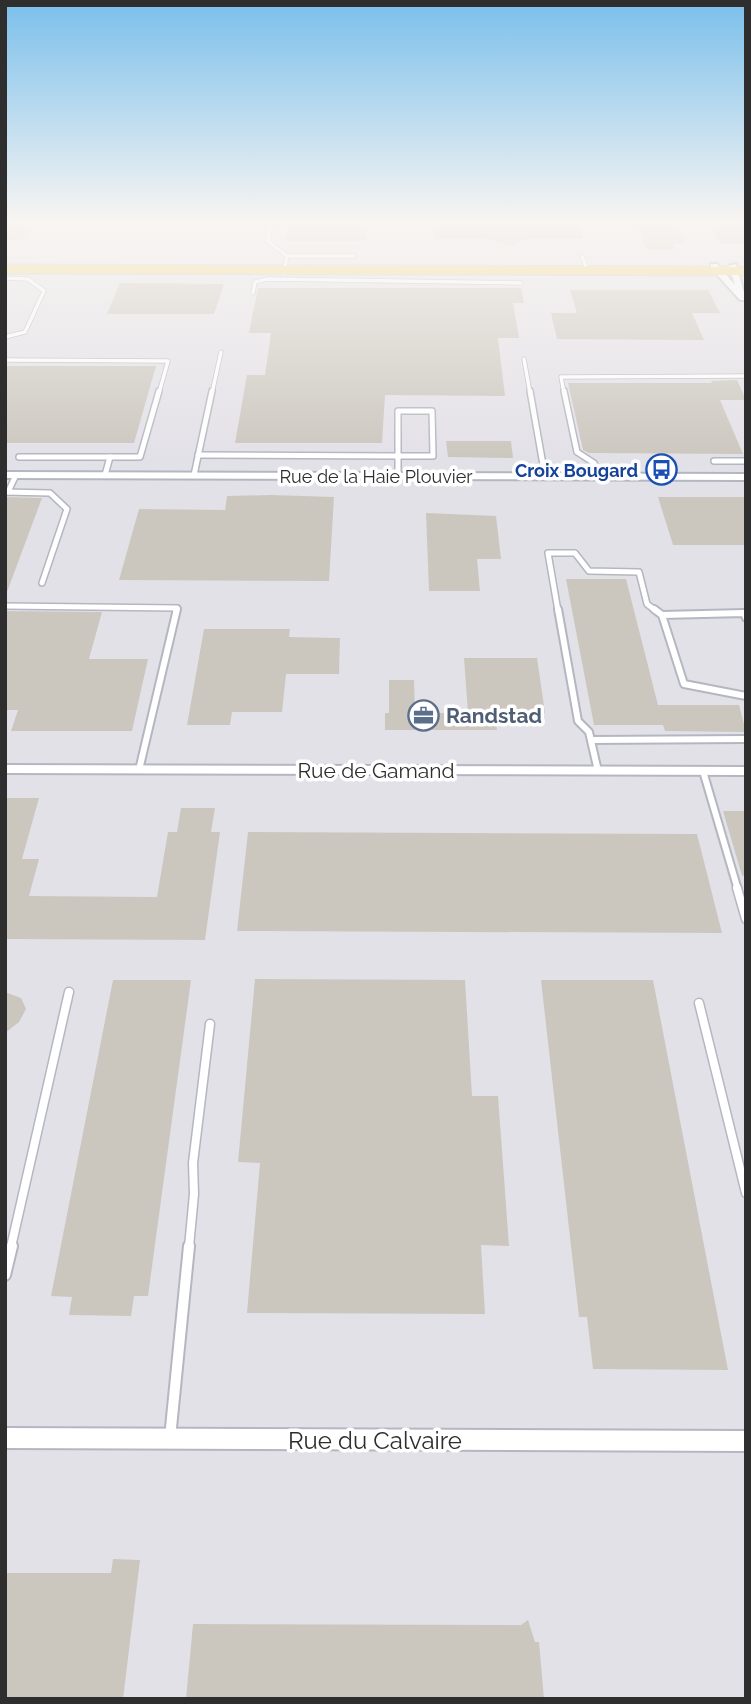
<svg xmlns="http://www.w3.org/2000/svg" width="751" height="1704" font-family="Raleway,sans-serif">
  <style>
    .industrial { fill: #e3e1e8 }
    .building { fill: #cbc7bf }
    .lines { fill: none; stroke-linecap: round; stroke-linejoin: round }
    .lane-far4-casing { stroke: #b4b7c1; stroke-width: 5 }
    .lane-far3-casing { stroke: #b4b7c1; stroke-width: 8 }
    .lane-far2-casing { stroke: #b4b7c1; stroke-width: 10 }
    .lane-far1-casing { stroke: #b4b7c1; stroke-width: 11 }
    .lane-casing { stroke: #b4b7c1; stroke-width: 14 }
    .street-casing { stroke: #b4b7c1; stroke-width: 4 }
    .primary-casing { stroke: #c9c9c9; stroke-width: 3 }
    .lane-far4 { stroke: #fff; stroke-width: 3.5 }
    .lane-far3 { stroke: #fff; stroke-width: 5 }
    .lane-far2 { stroke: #fff; stroke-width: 6 }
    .lane-far1 { stroke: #fff; stroke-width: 8 }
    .lane { stroke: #fff; stroke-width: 10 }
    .street { fill: #fff; fill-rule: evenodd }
    .primary { fill: #f2d163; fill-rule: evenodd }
    .labels { text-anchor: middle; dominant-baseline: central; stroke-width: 7; stroke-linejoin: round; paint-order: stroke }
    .far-transit-label { font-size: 18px; font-weight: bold; fill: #164399; stroke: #fff; text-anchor: end }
    .far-street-label { font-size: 18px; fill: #2e2e2e; stroke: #fff }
    .service-label { font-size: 21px; font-weight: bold; fill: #4e5e75; stroke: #fff; text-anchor: start }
    .street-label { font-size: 21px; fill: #2e2e2e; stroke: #fff }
    .near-street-label { font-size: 24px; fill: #2e2e2e; stroke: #fff }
  </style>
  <rect width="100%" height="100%" fill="#efe9e1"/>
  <rect class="industrial" x="5" y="222" width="741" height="1477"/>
  <g class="building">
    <polygon points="5,222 35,222 25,239 5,241"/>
    <polygon points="290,222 367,222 366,241 286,241"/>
    <polygon points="432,222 578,222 584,239 527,239 512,246 485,239 434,239"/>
    <polygon points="636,222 675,222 686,243 673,244 675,249 647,250"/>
    <polygon points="709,222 746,222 746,244 720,244"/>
    <polygon points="120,283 224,284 214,314 107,314"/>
    <polygon points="258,288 521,288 524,303 513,303 519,338 498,338 505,396 385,395 382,443 235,443 247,375 265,375 271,333 249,333"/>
    <polygon points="570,290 708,290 720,313 692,313 704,340 557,339 551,313 577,313"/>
    <polygon points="5,366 156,366 134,443 5,443"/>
    <polygon points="737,380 746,400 720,400 743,454 589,453 583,450 568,383 712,383 711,381"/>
    <polygon points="446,441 511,441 513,458 448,457"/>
    <polygon points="271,495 334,497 329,581 119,580 139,509 225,510 227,496"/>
    <polygon points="5,497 42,498 7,592 5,591"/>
    <polygon points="658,497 746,497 746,545 673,545"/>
    <polygon points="426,513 496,516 501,559 477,559 480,591 429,591"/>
    <polygon points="566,579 626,579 658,705 739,705 746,732 665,731 663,725 594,725"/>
    <polygon points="5,611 102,612 89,659 148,659 132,731 11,731 18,710 5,710"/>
    <polygon points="204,629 290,629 289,637 340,638 339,674 286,674 282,712 232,712 230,725 187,725"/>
    <polygon points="464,658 537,658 545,713 495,713 497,730 385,730 385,713 389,713 389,680 414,680 415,713 468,713"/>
    <polygon points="5,798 39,798 22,859 39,859 29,896 157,897 168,832 177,832 181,808 215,808 211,832 220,832 205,940 5,939"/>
    <polygon points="723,811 746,811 746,875 742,876"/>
    <polygon points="248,832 697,834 722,933 237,931"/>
    <polygon points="255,979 465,980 472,1096 498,1096 509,1246 481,1245 485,1314 247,1313 260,1163 238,1162"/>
    <polygon points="113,980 191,980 148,1296 134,1296 131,1316 69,1315 72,1297 51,1296"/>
    <polygon points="541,980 653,980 728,1370 593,1369 587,1317 579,1317"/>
    <polygon points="5,992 21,998 26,1009 19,1022 5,1033"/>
    <polygon points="113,1559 140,1560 123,1699 5,1699 5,1573 111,1573"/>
    <polygon points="528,1620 535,1642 539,1642 544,1699 186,1699 193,1624 521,1625"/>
  </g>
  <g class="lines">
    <defs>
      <g id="lane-far4">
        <polyline points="271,222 268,241 287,256 284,273"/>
        <polyline points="287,256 354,256"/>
        <polyline points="582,256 588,271"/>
        <polyline points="5,278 28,279 44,291 25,332 5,337"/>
        <polyline points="253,293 255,282 268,279 521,283"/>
        <polyline points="524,359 530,393"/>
        <polyline points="5,360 168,361 159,393"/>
        <polyline points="212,393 221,352"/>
        <polyline points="564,393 561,377 746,376"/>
      </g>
      <g id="lane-far3">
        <polyline points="530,391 545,476"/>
        <polyline points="564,391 577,452 594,463 598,476"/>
        <polygon points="398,411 432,411 433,456 398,456"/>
        <polyline points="198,455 398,456"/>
        <polyline points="398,456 398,476"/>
        <polyline points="19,457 140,457 159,391"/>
        <polyline points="714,461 746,461"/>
        <polyline points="105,475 110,457"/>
        <polyline points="194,475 212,391"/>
        <polyline points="5,492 50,493 67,509 42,583"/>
        <polyline points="8,492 16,475"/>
        <polyline points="5,606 177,608 176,611"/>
        <polyline points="558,611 548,553 575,553 589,571 639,572 647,604 656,611"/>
      </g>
      <g id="lane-far2">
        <polyline points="558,609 578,721 589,732 598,771"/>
        <polyline points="654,609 662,615"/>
        <polyline points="746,618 744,613 662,615 684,684 746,696"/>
        <polyline points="591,740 746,739"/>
        <polyline points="139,770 177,609"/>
        <polyline points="703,771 738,890"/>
      </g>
      <g id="lane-far1">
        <polyline points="737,888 746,919"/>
        <polyline points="699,1003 746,1193"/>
        <polyline points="11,1247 69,992"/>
        <polyline points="189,1247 194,1194 193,1163 210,1024"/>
      </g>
      <g id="lane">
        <polyline points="5,1275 12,1246"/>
        <polyline points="170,1438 189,1246"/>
      </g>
      <g id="street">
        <polygon points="711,264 717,264 735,285 729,266 736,264 746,300 740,300 711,268"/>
        <polygon points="5,472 746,474 746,480 5,478"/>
        <polygon points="5,765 746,767 746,775 5,773"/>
        <polygon points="5,1428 746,1431 746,1451 5,1448"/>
      </g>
      <polygon id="primary" points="5,265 746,267 746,275 5,273"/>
    </defs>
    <use href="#lane-far4" class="lane-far4-casing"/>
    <use href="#lane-far3" class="lane-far3-casing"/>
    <use href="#lane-far2" class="lane-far2-casing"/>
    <use href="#lane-far1" class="lane-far1-casing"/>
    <use href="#lane" class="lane-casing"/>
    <use href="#street" class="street-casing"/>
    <use href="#primary" class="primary-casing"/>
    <use href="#lane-far4" class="lane-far4"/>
    <use href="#lane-far3" class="lane-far3"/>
    <use href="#lane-far2" class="lane-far2"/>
    <use href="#lane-far1" class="lane-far1"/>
    <use href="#lane" class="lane"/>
    <use href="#street" class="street"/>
    <use href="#primary" class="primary"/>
  </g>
  <linearGradient id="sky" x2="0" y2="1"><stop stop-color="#7abfeb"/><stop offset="0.48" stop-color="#f8f5f2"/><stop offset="1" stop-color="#f8f5f2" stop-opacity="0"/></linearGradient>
  <rect width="751" height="460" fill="url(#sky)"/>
  <defs>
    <symbol id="bus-ring" viewBox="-11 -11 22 22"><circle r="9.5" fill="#fff" stroke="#1a4fb4" stroke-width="1.5"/><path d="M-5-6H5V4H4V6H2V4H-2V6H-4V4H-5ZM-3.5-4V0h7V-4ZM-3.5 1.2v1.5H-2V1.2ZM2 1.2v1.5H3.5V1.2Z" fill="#1a4fb4"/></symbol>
    <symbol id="office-ring" viewBox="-11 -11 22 22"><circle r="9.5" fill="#fff" stroke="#5c6f8a" stroke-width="1.5"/><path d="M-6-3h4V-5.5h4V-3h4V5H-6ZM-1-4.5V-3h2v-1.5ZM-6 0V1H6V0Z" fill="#5c6f8a"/></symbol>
  </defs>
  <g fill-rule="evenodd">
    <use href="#bus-ring" x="644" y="452" width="35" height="35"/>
    <use href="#office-ring" x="406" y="698" width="35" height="35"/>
  </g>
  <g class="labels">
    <g class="far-transit-label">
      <text x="638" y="470">Croix Bougard</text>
    </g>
    <g class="far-street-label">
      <text x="376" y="476">Rue de la Haie Plouvier</text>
    </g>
    <g class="service-label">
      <text x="446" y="715">Randstad</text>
    </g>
    <g class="street-label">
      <text x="376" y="770">Rue de Gamand</text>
    </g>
    <g class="near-street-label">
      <text x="375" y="1440">Rue du Calvaire</text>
    </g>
  </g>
  <rect width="751" height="1704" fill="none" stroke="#2e2e2e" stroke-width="14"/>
</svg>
